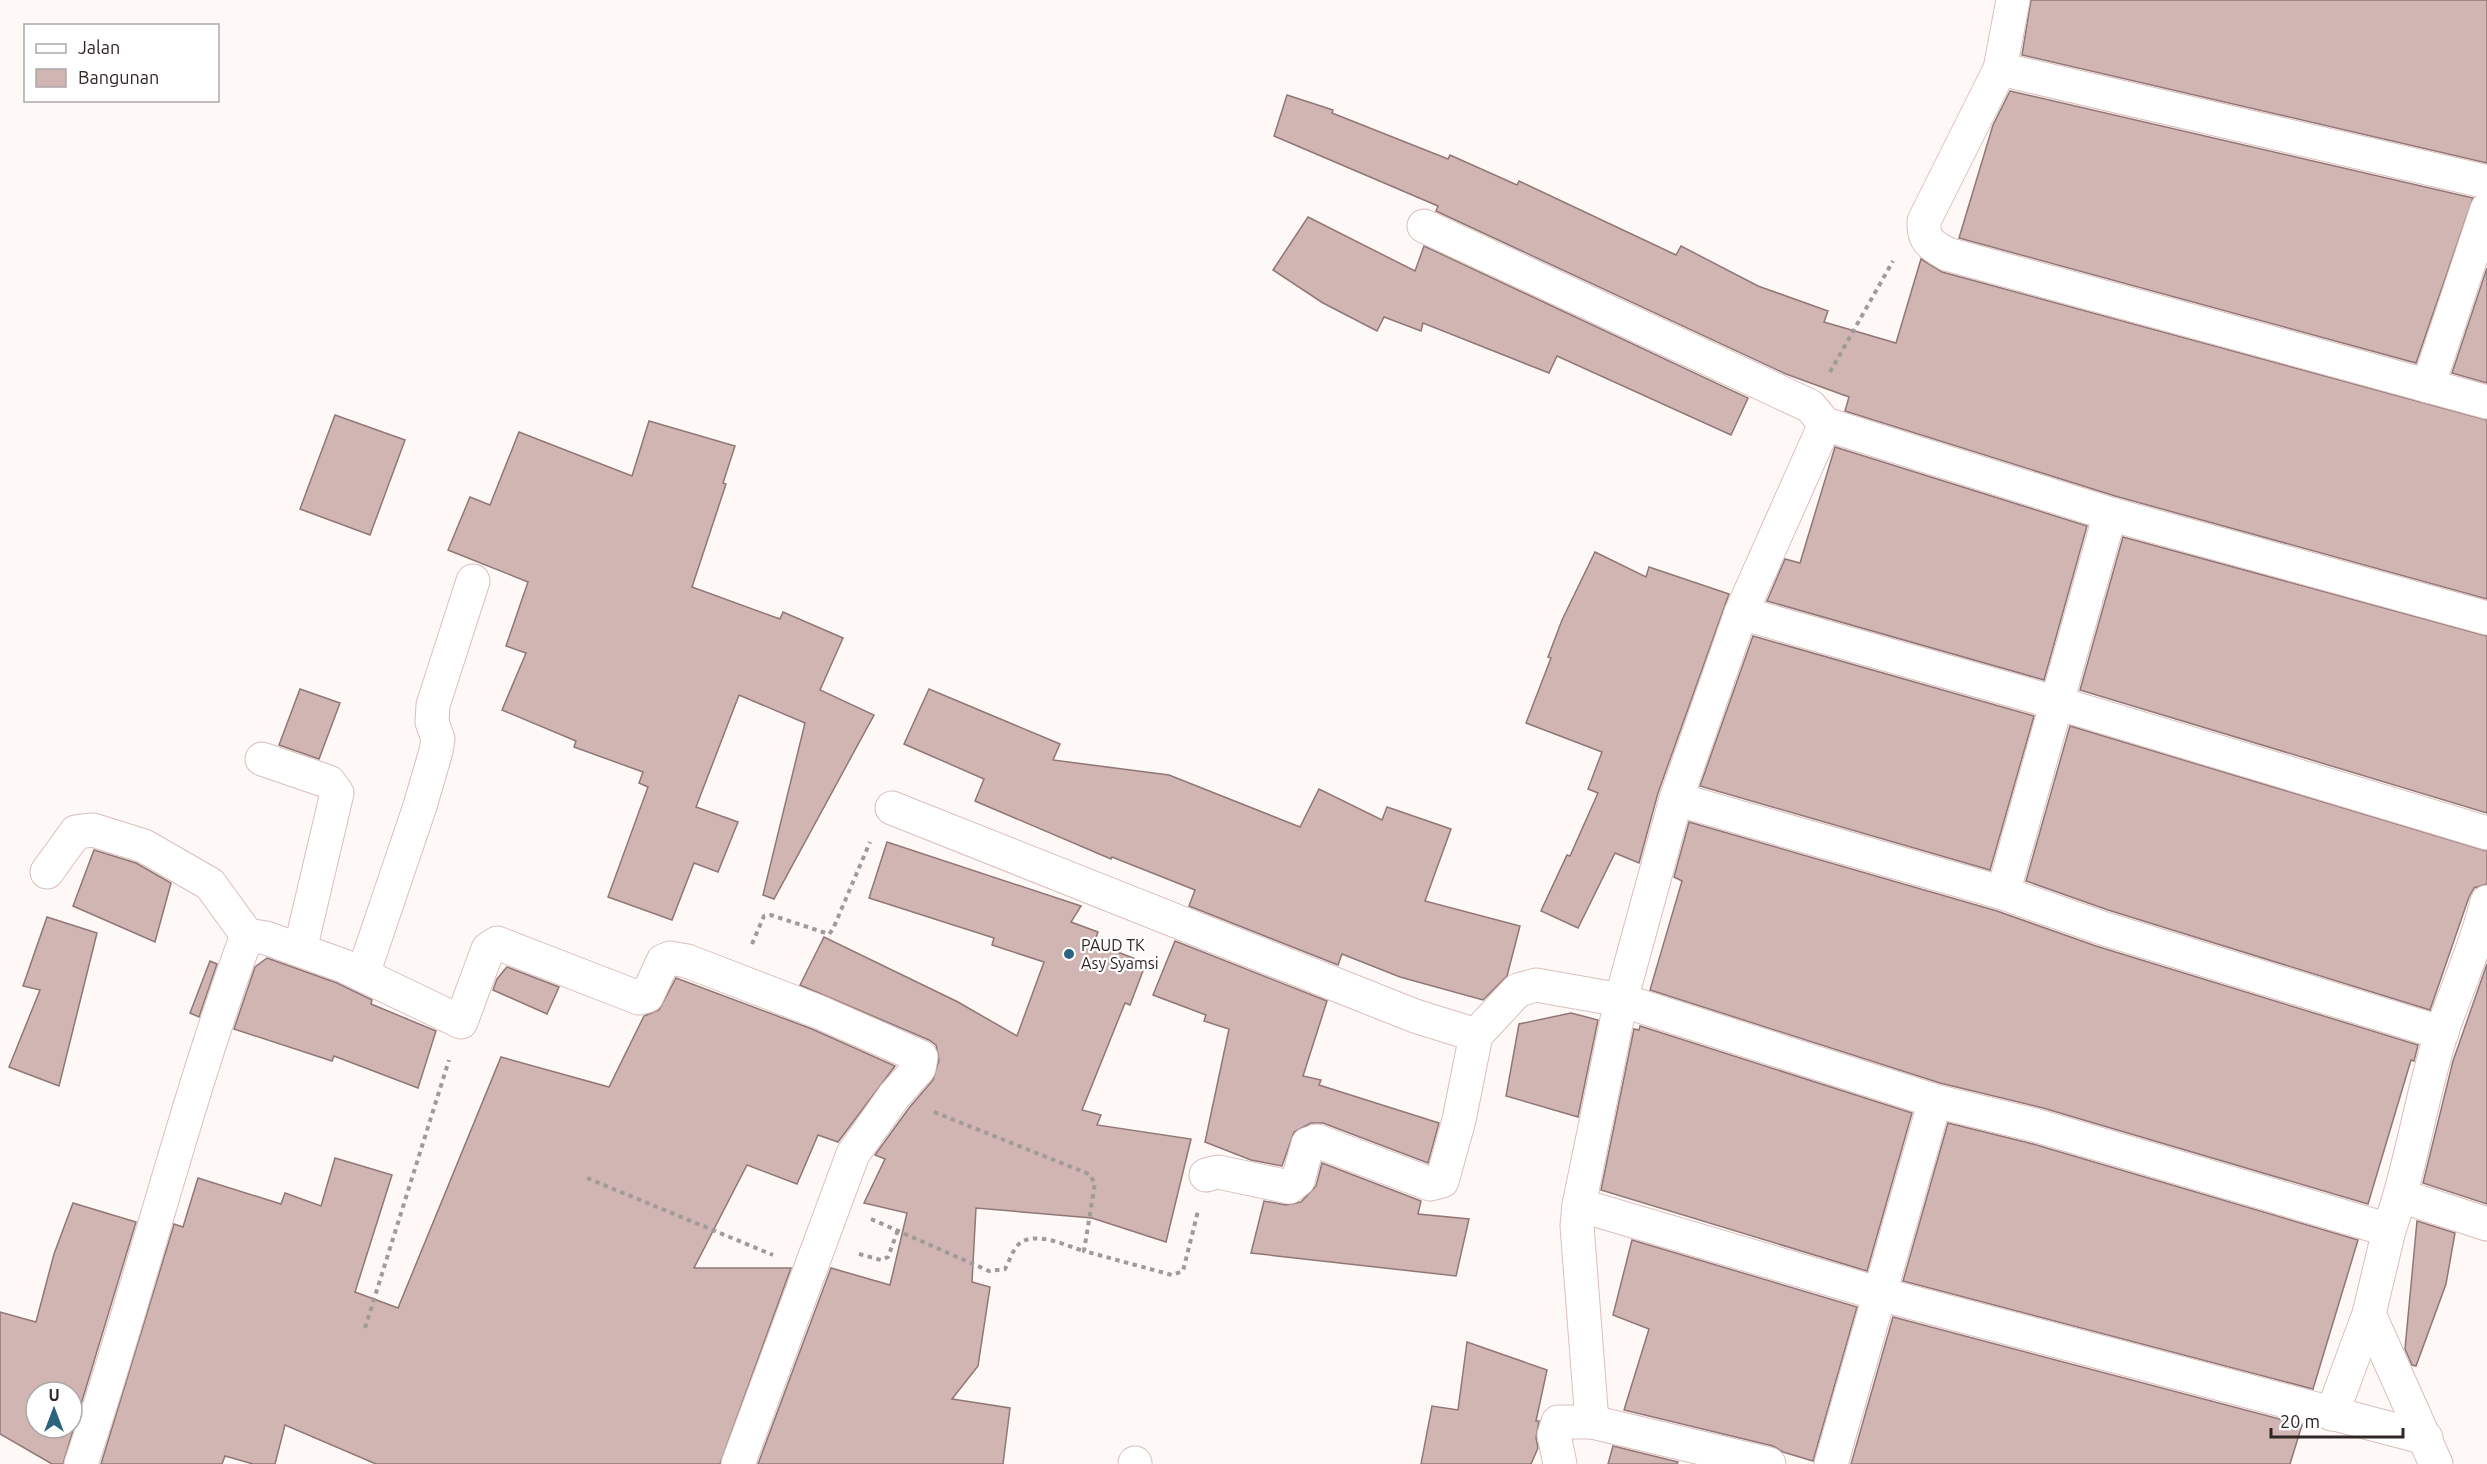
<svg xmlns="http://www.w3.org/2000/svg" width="2487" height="1464" font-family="Ubuntu,sans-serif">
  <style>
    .building { fill: #d0b5b3; stroke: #907776; stroke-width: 1.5; fill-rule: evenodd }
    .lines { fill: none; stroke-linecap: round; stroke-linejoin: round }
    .minor-casing { stroke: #dabfbd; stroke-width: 35 }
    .path { stroke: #a19a99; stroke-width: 4; stroke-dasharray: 4.5 4.5; stroke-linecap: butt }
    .minor { stroke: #fff; stroke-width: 33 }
    .poi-dot { fill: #2c647e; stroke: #fff; stroke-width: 2 }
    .labels { text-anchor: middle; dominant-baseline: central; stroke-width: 4.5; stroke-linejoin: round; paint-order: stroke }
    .poi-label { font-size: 16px; fill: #302625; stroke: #fff; text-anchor: start }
  </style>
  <rect width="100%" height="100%" fill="#fef8f7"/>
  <g class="building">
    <polygon points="2031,0 2487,0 2487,163 2022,55"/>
    <polygon points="2010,91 2473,198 2416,363 1959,238 1993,125"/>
    <polygon points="1287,95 1333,110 1332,113 1448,159 1450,155 1517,185 1519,181 1676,255 1681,246 1758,286 1828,311 1824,322 1896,343 1921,259 1942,272 2487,420 2487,599 2115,496 1845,411 1849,397 1786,374 1436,211 1438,206 1274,136"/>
    <polygon points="1308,217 1415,271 1424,246 1748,398 1731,435 1557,356 1549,373 1423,323 1421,331 1384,317 1377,331 1323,303 1273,270"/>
    <polygon points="2487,268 2487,383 2452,373"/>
    <polygon points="335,415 405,440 370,535 300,509"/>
    <polygon points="649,421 735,446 723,483 726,484 692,587 780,619 783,612 843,638 820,690 874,715 774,899 763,895 805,723 739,695 696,807 738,822 718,872 694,863 672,920 608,897 648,787 639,783 643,772 574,747 576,741 502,710 526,653 506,646 528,582 448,550 470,497 490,505 519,432 632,476"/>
    <polygon points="1835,447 2087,526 2044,680 1767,601 1785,559 1800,563"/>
    <polygon points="2123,537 2487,636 2487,813 2080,690"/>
    <polygon points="1595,552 1646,577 1649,567 1729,594 1658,793 1639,863 1615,853 1578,928 1541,911 1567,855 1570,856 1598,793 1588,789 1602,752 1526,723 1551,658 1548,657 1562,620"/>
    <polygon points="1753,636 2034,716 1990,870 1700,786"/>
    <polygon points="300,689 340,703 319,759 279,745"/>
    <polygon points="929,689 1060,744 1053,760 1169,775 1300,827 1319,789 1382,820 1387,807 1451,829 1425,901 1520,926 1507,976 1483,1000 1400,977 1342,954 1338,965 1189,906 1195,890 1112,857 1111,859 975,801 984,779 904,744"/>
    <polygon points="2070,726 2487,851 2487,884 2474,888 2469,897 2430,1010 2108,910 2026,881"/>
    <polygon points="1689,822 1997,911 2096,946 2418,1045 2414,1061 2411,1060 2368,1204 2043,1108 1940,1083 1650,990 1682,881 1674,877"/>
    <polygon points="887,842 1081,906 1071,922 1098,932 1094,943 1146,963 1130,1005 1125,1003 1082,1110 1101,1115 1097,1125 1191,1139 1166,1242 1092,1218 976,1208 972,1282 990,1287 978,1366 952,1399 1010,1408 1003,1464 758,1464 831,1268 890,1285 907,1213 864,1203 885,1159 875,1155 909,1108 933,1080 939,1060 936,1045 929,1040 800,985 824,937 958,1002 1017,1036 1044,962 992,945 994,938 869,898"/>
    <polygon points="94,850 136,863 171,883 155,942 73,906"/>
    <polygon points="47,917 97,933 59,1086 9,1067 40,990 23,986"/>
    <polygon points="1175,941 1327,1001 1303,1076 1321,1080 1319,1085 1439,1123 1428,1163 1323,1123 1311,1123 1294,1132 1282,1166 1251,1160 1205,1142 1229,1029 1204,1021 1206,1015 1153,995"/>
    <polygon points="267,958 337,983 372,1000 371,1004 436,1031 418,1088 334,1056 332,1061 234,1029 255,967"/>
    <polygon points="210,961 217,964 199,1017 190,1013"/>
    <polygon points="2487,964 2487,1204 2423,1183 2453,1061"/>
    <polygon points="507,967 559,987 547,1014 493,990 497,979"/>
    <polygon points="676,978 812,1029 895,1066 838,1142 818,1135 797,1184 747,1165 694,1268 791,1268 720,1464 376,1464 285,1425 275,1464 253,1464 225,1456 222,1464 101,1464 173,1228 174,1224 183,1227 198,1178 281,1204 285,1193 321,1206 335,1158 392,1175 355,1292 398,1308 501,1057 609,1087 644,1016 659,1010"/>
    <polygon points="1571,1013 1598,1020 1578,1117 1506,1096 1519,1024"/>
    <polygon points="1640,1026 1912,1113 1867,1271 1601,1190 1634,1029 1639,1030"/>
    <polygon points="1948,1123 2033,1144 2358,1240 2313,1389 1903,1281"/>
    <polygon points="1322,1163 1421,1201 1418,1214 1469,1219 1456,1276 1251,1253 1264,1201 1286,1205 1301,1202 1316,1186"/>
    <path d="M73 1203 136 1222 63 1464H52L0 1434V1312L36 1322 54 1254ZM36 1392H72V1428H36Z"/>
    <polygon points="2417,1221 2455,1233 2446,1284 2416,1366 2412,1365 2405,1349"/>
    <polygon points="1632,1240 1857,1307 1813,1461 1783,1452 1773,1446 1624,1410 1649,1329 1613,1315"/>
    <polygon points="1893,1317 2302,1425 2290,1464 1851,1464"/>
    <polygon points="1467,1342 1547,1370 1536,1421 1539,1421 1536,1438 1538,1448 1531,1464 1421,1464 1432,1406 1458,1410"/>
    <polygon points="1613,1446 1678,1462 1677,1464 1608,1464"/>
  </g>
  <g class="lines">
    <defs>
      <g id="minor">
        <path d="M2013 0 2000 69 1924 221C1923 241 1931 245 1947 254L2487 402"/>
        <polyline points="2000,69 2487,182"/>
        <polyline points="1424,226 1810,406 1825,424 2110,514 2487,618"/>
        <polyline points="2428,386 2487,209"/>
        <polyline points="1741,613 2057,703 2487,833"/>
        <polyline points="262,759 329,782 337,793 300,950"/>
        <polyline points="1676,799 2003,893 2110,514"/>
        <path d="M892 808 1415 1016 1476 1035 1518 990 1536 985 1621 1000 1935 1101 2038 1126 2389 1230C2412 1165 2421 1096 2442 1031 2457 988 2476 947 2487 902"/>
        <polyline points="47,872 76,832 93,830 144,846 210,884 247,935"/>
        <polyline points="2003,893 2102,928 2442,1033"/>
        <polyline points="363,974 420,806 436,751 438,739 432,722 433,705 473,581"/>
        <polyline points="1206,1175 1218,1172 1289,1187 1298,1180 1308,1144 1317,1141 1430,1184 1442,1181 1459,1120 1476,1035"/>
        <polyline points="2401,1196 2487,1224"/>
        <polyline points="1579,1205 1880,1294 2426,1438"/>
        <polyline points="2389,1230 2369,1314 2436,1464"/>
        <polyline points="2332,1414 2369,1314"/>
        <polyline points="1592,1422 1577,1226 1579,1205 1621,1000 1676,799 1741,613 1825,424"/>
        <path d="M81 1464C140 1289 183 1109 247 935L266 938 344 966 461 1022 488 949 497 943 639 998 647 996 663 961 670 958 687 961 819 1012 921 1057 919 1068 894 1096 853 1154 738 1464"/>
        <polyline points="1135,1464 1135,1463"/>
        <polyline points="1560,1464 1554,1435 1558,1422 1592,1422 1769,1464"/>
        <polyline points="1831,1464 1935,1101"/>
      </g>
    </defs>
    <use href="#minor" class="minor-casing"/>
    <g class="path">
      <polyline points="1830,372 1893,261"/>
      <polyline points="752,944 764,916 771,915 829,934 833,929 870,842"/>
      <polyline points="934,1112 1089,1174 1095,1183 1084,1251 1172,1275 1183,1271 1198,1211"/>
      <polyline points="587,1178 773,1255"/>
      <path d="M871 1219 989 1271 1005 1269C1009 1262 1013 1249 1019 1244 1035 1230 1067 1246 1084 1251"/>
      <polyline points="859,1254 881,1260 888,1257 898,1230"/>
      <polyline points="365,1328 449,1060"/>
    </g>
    <use href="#minor" class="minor"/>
  </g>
  <circle class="poi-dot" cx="1069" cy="954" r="6"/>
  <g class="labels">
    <g class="poi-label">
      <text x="1081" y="945">PAUD TK<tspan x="1081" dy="18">Asy Syamsi</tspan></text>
    </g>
  </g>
  <rect x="24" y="24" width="195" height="78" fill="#ffffff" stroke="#aca8a8" stroke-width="1.5"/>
  <rect x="36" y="44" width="30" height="9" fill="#ffffff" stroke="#aca8a8" stroke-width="1.5"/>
  <text x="78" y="54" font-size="18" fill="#302625">Jalan</text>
  <rect x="36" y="69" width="30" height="18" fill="#d0b5b3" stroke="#aca8a8" stroke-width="1.5"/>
  <text x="78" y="84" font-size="18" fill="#302625">Bangunan</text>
  <g transform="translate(54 1410)"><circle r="28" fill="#ffffff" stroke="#aca8a8" stroke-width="1.5"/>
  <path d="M0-4.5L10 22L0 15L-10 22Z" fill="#2c647e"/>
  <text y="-9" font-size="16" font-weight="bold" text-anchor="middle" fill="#302625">U</text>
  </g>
  <path d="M2271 1428v9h132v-9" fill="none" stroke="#302625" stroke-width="3"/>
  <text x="2280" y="1428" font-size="18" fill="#302625" stroke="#ffffff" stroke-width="4.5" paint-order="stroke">20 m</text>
</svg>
